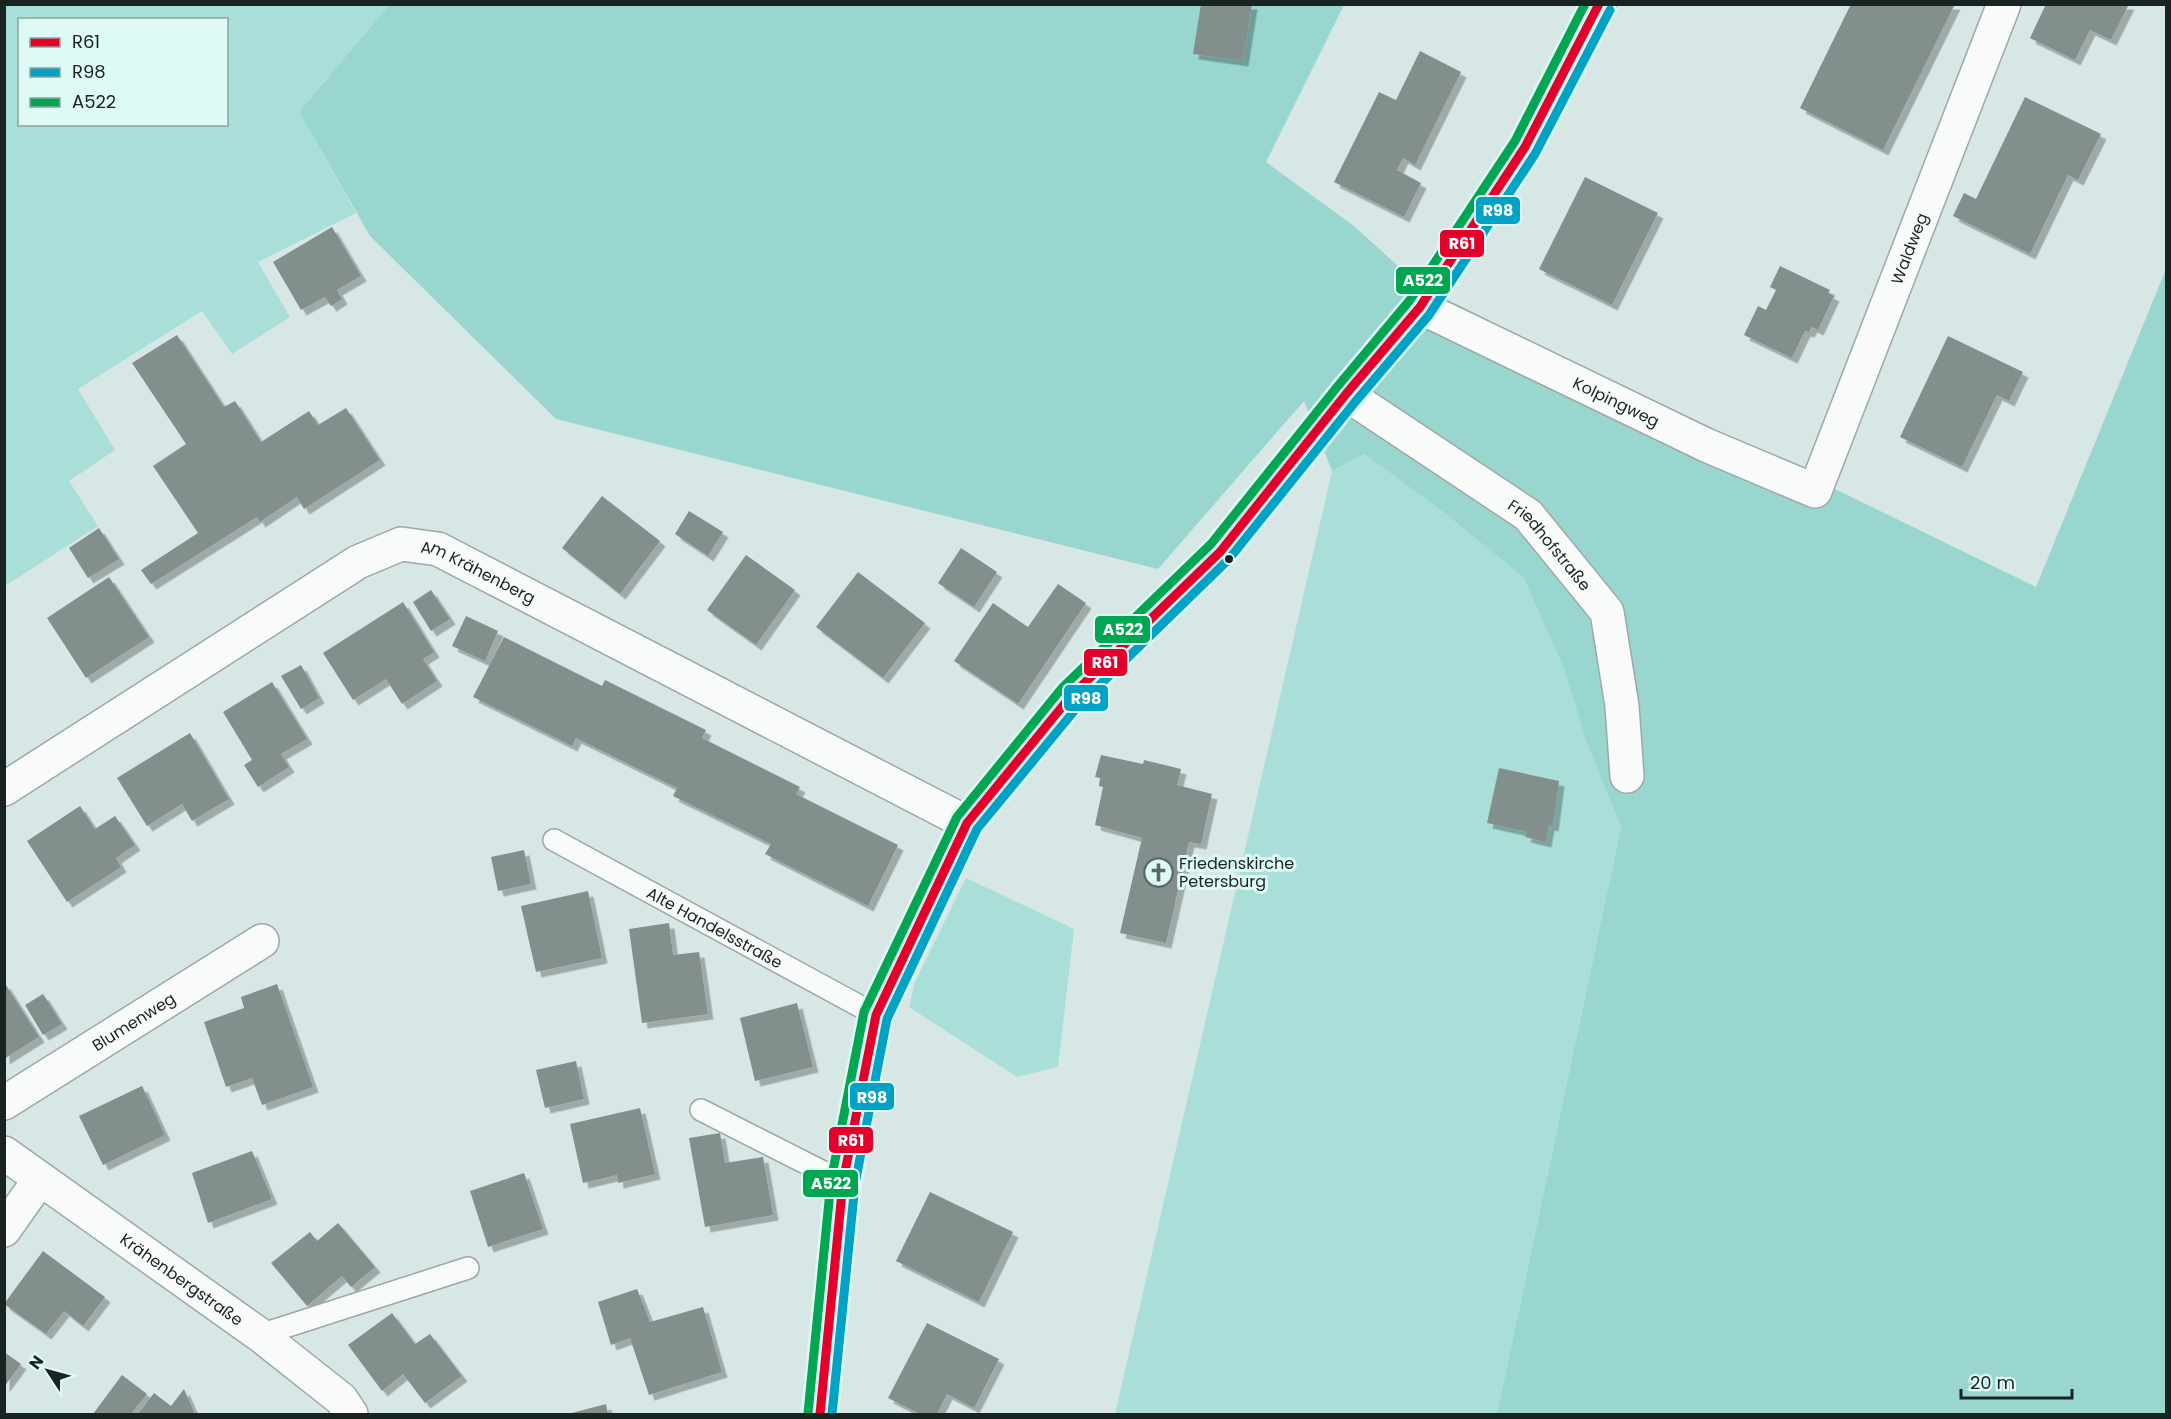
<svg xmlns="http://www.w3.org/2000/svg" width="2171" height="1419" font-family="Poppins,sans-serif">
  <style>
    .green { fill: #aadfd9; fill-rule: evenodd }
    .forest { fill: #9ad6d0 }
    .building { fill: #838f8d; filter: url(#shadow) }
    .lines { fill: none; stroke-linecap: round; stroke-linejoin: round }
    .service-casing { stroke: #9ca8a6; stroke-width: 24 }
    .minor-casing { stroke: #9ca8a6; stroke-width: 36 }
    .service { stroke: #f9fbfb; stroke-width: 21 }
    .minor { stroke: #f9fbfb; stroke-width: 33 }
    .bus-1-casing { stroke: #defaf6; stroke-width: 14 }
    .bus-2-casing { stroke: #defaf6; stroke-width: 14 }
    .bus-3-casing { stroke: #defaf6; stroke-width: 14 }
    .bus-1 { stroke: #e4002b; stroke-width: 9 }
    .bus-2 { stroke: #01a2c5; stroke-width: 9 }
    .bus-3 { stroke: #00a651; stroke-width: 9 }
    .bus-dot { fill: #192422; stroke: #defaf6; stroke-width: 2 }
    .labels { text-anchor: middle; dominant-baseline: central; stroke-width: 6; stroke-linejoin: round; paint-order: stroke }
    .street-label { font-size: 16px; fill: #192422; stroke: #defaf6 }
    .poi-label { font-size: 16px; fill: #192422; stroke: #defaf6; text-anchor: start }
    .line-badge { stroke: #defaf6; stroke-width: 2 }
    .badge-label { font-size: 16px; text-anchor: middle; font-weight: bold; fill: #fff }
  </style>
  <defs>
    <filter id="shadow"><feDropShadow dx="5.5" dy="5.5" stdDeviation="0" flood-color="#0004"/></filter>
  </defs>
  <rect width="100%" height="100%" fill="#d7e7e5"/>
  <g class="green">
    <path d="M5 5H389L299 112 356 213 258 262 290 317 232 354 202 311 78 389 115 450 69 481 98 526 5 586ZM20 20H226V124H20Z"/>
    <polygon points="1364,454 1443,512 1523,577 1564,669 1586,741 1621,827 1497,1414 1115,1414 1332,471"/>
    <polygon points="966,878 1074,929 1058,1067 1017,1077 909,1007 915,982"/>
  </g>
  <polygon class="forest" points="389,5 1344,5 1266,162 1354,226 1421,287 2036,587 2166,269 2166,1414 1497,1414 1621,827 1586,741 1564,669 1523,577 1443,512 1364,454 1332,471 1304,401 1158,569 556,419 370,236 299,112"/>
  <g class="building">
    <polygon points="1201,4 1252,4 1243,61 1193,54"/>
    <polygon points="1851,4 1955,4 1883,150 1800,108"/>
    <polygon points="2046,4 2129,4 2111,40 2090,30 2075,60 2030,38"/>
    <polygon points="1420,51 1461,72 1415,165 1403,158 1397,170 1421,183 1404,217 1334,182 1379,92 1396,100"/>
    <polygon points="2025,97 2101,134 2078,180 2068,175 2030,254 1953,216 1964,193 1976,199"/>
    <polygon points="1585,177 1658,213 1612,305 1539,269"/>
    <polygon points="332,227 361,276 337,290 342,299 331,306 325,297 301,310 273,262"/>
    <polygon points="1780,266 1830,290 1828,293 1834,296 1818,330 1812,327 1809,332 1805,331 1792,358 1744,335 1758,306 1766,310 1776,290 1770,287"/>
    <polygon points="177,335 224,407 235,401 261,442 309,411 318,425 346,408 380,460 304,509 297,497 260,522 257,517 151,584 141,570 198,533 153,466 186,444 132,363"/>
    <polygon points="1948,336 2023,372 2009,401 1997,395 1962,467 1900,437"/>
    <polygon points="602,496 660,541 620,594 562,548"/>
    <polygon points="689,511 723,532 708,556 675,534"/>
    <polygon points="99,528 119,559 88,578 69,548"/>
    <polygon points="961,548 997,572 974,607 938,583"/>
    <polygon points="746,555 795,590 756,645 707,610"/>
    <polygon points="858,572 925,623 883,678 816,627"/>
    <polygon points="109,577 149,637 86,678 47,618"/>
    <polygon points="1058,584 1086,603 1018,704 954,661 993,603 1028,627"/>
    <polygon points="431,590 450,619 431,631 413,602"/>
    <polygon points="403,602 434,652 423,659 437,681 402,704 386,679 353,700 323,653"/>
    <polygon points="466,616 498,631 485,661 452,646"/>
    <polygon points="504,637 602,686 605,680 706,730 702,738 800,787 796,794 898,845 868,906 765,854 771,844 673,796 677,788 576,738 572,746 473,697"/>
    <polygon points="301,665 319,698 301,709 281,676"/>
    <polygon points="272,682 307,739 281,754 289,767 258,787 244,765 252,760 223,712"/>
    <polygon points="190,733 229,799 192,821 182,804 147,826 117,778"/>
    <polygon points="1101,755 1143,764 1144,760 1181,769 1177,785 1212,794 1201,844 1189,842 1166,943 1120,933 1142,838 1095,825 1103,787 1099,786 1100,778 1095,777"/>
    <polygon points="1499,768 1559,781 1553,826 1549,825 1546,842 1525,837 1527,832 1487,823"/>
    <polygon points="80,806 95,829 115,816 135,845 116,858 121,867 67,902 27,841"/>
    <polygon points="524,850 531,884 498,891 491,857"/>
    <polygon points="588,891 602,958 536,972 521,906"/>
    <polygon points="669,923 673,955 699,952 708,1014 642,1023 629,929"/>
    <polygon points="4,982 39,1037 4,1059"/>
    <polygon points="277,984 313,1087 262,1105 252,1078 226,1087 204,1022 244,1008 241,997"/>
    <polygon points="43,994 62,1024 43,1035 25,1005"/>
    <polygon points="797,1003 813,1067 755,1081 740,1018"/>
    <polygon points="576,1061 584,1099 545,1108 536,1070"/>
    <polygon points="142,1086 165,1135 103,1165 79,1116"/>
    <polygon points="640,1108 655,1174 618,1183 617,1175 583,1183 570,1124"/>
    <polygon points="720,1133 725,1163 763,1157 773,1215 705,1227 689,1138"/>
    <polygon points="252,1151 272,1199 208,1223 192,1173"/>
    <polygon points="524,1173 543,1229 488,1247 470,1191"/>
    <polygon points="930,1192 1013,1232 979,1302 896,1261"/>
    <polygon points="338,1223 375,1267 351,1287 342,1276 307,1306 271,1263 310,1232 317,1241"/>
    <polygon points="43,1251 105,1297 83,1326 64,1311 46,1334 4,1304"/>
    <polygon points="637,1289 650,1322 703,1307 722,1372 649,1395 630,1338 611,1345 598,1302"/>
    <polygon points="392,1313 415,1344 430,1334 462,1376 425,1403 403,1374 382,1391 348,1345"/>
    <polygon points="927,1323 999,1359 974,1408 947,1394 937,1414 920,1414 888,1398"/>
    <polygon points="4,1352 21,1364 4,1387"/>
    <polygon points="122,1375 147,1394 131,1414 93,1414"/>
    <polygon points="184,1389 195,1414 138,1414 154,1393 171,1406"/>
    <polygon points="606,1404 608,1414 568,1414"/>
  </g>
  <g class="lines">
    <defs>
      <g id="service">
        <path id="s1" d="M554 840 876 1015"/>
        <polyline points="701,1110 843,1182"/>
        <polyline points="260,1335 468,1268"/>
      </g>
      <g id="minor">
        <path id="s2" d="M1420 307 1706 445 1815 491 2004 4"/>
        <path id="s3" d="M1346 394 1528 515 1607 612 1622 706 1627 776"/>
        <path id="s4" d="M4 789 358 562 401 544 438 549 967 823"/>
        <path id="s5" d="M4 1103 262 941"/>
        <path id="s6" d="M4 1153 260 1335 341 1399 351 1414"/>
        <polyline points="4,1230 40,1179"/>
        <polyline points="820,1414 843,1182 876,1015 967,823 1070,697 1220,552 1346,394 1420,307 1525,147 1599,4"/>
      </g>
    </defs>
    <use href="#service" class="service-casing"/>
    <use href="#minor" class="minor-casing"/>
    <use href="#service" class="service"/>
    <use href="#minor" class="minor"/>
    <defs>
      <polyline id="bus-1" points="820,1414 843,1182 876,1015 967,823 1070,697 1220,552 1346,394 1420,307 1525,147 1599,4"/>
      <polyline id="bus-2" points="832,1414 855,1184 887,1019 977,829 1079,705 1229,559 1355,402 1429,315 1535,154 1610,10"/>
      <polyline id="bus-3" points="808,1413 831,1181 864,1012 957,817 1062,688 1211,544 1337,387 1410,300 1515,141 1585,4"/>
    </defs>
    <use href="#bus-1" class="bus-1-casing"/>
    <use href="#bus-2" class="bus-2-casing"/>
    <use href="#bus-3" class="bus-3-casing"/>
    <use href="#bus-1" class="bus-1"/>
    <use href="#bus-2" class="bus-2"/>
    <use href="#bus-3" class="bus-3"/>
  </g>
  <defs>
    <symbol id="church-ring" viewBox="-11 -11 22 22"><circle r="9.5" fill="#defaf6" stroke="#5c6866" stroke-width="1.5"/><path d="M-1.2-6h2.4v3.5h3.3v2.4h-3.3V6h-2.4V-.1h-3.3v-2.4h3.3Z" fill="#5c6866"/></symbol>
  </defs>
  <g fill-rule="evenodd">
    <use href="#church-ring" x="1142" y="856" width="33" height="33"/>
  </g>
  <circle class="bus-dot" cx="1229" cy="559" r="5"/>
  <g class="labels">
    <g class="street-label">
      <text stroke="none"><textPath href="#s2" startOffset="696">Waldweg</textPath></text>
      <text stroke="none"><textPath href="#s2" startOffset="218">Kolpingweg</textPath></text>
      <text stroke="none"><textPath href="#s3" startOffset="255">Friedhofstraße</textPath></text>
      <text stroke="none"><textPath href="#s4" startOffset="550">Am Krähenberg</textPath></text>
      <text stroke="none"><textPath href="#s1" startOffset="183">Alte Handelsstraße</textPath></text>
      <text stroke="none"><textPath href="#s5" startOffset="153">Blumenweg</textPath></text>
      <text stroke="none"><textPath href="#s6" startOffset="218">Krähenbergstraße</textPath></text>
    </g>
    <g class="poi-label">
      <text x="1179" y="863">Friedenskirche<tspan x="1179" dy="18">Petersburg</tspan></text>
    </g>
  </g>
  <g class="line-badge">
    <rect x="1475" y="196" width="46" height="29" rx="6" fill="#01a2c5"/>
    <rect x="1439" y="229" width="46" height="29" rx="6" fill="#e4002b"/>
    <rect x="1395" y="266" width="56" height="29" rx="6" fill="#00a651"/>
    <rect x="1094" y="615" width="57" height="29" rx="6" fill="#00a651"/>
    <rect x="1083" y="648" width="45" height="29" rx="6" fill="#e4002b"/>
    <rect x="1063" y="684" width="46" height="28" rx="6" fill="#01a2c5"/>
    <rect x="849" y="1082" width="46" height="29" rx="6" fill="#01a2c5"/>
    <rect x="828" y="1126" width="46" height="28" rx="6" fill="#e4002b"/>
    <rect x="802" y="1169" width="57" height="29" rx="6" fill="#00a651"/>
  </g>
  <g class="badge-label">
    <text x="1498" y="216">R98</text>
    <text x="1462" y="249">R61</text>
    <text x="1423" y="286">A522</text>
    <text x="1123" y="635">A522</text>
    <text x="1105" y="668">R61</text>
    <text x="1086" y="704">R98</text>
    <text x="872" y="1103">R98</text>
    <text x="851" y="1146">R61</text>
    <text x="831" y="1189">A522</text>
  </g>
  <rect width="2171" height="1419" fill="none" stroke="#192422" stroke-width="12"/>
  <rect x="18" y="18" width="210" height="108" fill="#defaf6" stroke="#8fa4a1" stroke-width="1.5"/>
  <rect x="30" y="38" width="30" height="9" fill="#e4002b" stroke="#8fa4a1" stroke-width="1.5"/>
  <text x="72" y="48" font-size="18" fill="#192422">R61</text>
  <rect x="30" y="68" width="30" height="9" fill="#01a2c5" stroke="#8fa4a1" stroke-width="1.5"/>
  <text x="72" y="78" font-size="18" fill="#192422">R98</text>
  <rect x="30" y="98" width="30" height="9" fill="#00a651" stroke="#8fa4a1" stroke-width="1.5"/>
  <text x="72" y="108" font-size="18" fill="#192422">A522</text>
  <g transform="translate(48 1371) rotate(306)" stroke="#defaf6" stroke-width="4.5" paint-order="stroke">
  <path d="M0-4.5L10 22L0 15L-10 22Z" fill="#192422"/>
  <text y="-9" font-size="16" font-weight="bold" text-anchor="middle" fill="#192422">N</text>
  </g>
  <path d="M1961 1389v9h111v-9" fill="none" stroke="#192422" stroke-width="3"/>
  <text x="1970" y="1389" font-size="18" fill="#192422" stroke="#defaf6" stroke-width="4.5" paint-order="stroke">20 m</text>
</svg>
